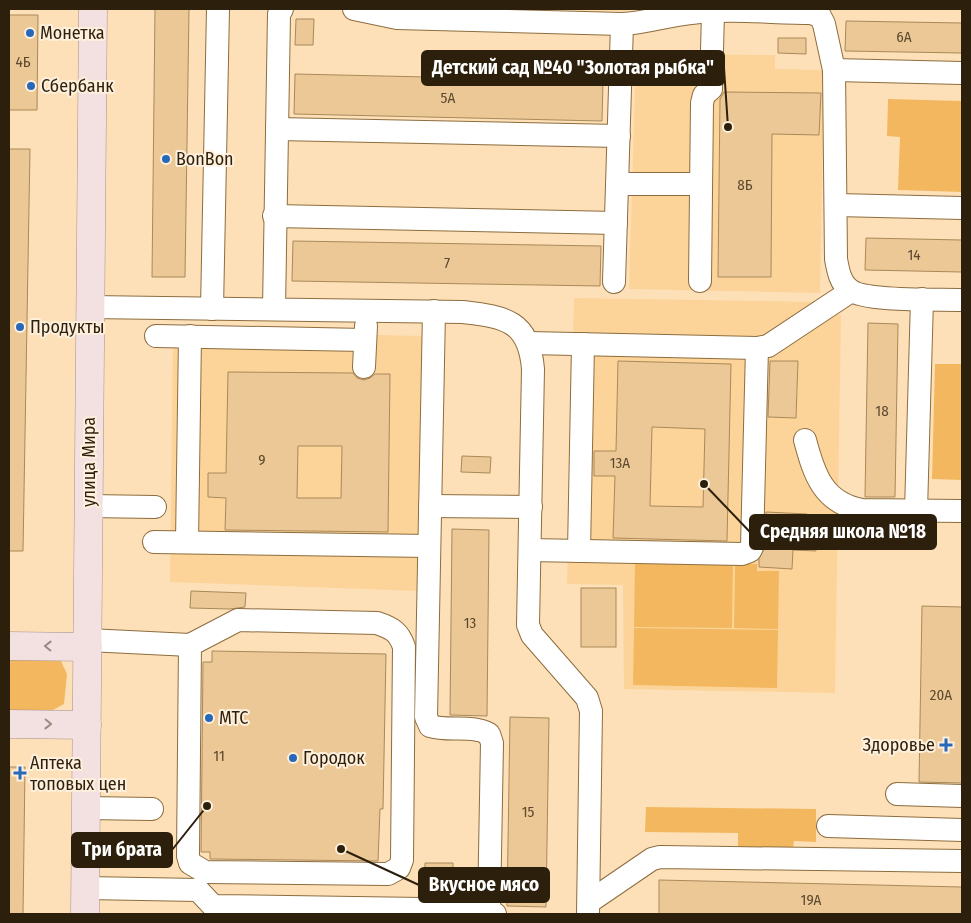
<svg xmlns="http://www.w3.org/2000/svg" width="971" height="923" font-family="'Fira Sans Condensed',sans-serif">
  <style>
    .built { fill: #fcd49a }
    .green { fill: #f3b85f }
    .building { fill: #ebc896; stroke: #aa8959; fill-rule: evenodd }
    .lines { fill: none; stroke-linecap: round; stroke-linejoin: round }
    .minor-casing { stroke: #8d6d3e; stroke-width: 24 }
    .major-casing { stroke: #a88f88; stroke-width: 29 }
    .minor { stroke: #fff; stroke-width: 22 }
    .major { stroke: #f3e0e0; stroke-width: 28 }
    .oneway { stroke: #998980 }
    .poi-dot { fill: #2768b9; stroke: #fef0dc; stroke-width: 2 }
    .labels { text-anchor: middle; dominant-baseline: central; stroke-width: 4; stroke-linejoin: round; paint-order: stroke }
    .number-label { font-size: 15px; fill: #5c492e }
    .poi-label { font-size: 18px; fill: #2c1f0b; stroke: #fef0dc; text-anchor: start }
    .street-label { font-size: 18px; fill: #2c1f0b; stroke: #fef0dc }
    .leader { fill: none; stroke: #2c1f0b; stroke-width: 2 }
    .callout-dot { fill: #2c1f0b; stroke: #fef0dc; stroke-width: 2 }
    .callout { fill: #2c1f0b; stroke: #2c1f0b; stroke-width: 2 }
    .callout-label { font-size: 19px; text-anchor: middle; font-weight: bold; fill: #fff }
  </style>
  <rect width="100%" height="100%" fill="#fde0b8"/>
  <g class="built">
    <polygon points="504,9 627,9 627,11"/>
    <polygon points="636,54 775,55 775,69 824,70 820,293 629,289"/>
    <polygon points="574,298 821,302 829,314 841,315 835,693 624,689 623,585 567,584"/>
    <polygon points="173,330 422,336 418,591 170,582"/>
  </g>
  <g class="green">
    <polygon points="888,99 962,101 962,192 898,190 900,137 887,136"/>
    <polygon points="935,364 962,364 962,480 932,479"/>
    <polygon points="635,562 733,563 732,628 634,627"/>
    <polygon points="735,564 757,564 757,571 779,571 778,629 734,628"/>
    <polygon points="634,628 778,630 777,688 633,685"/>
    <polygon points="9,659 61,661 67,674 64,704 53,710 9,710"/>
    <polygon points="646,807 816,809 816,842 794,841 793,849 738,848 738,833 645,832"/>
  </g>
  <g class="building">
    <polygon points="155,9 189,9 185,277 152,277"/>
    <polygon points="9,15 38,15 37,110 9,110"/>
    <polygon points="296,19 314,19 313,45 295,45"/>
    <polygon points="846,21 962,23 962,53 845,51"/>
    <polygon points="778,38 806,38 806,54 778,53"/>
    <polygon points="295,74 603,81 602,121 294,114"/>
    <polygon points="724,92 821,93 819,135 772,134 771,277 718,277 720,99"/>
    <polygon points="9,149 30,149 23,551 9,551"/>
    <polygon points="866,238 962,240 962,272 865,270"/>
    <polygon points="293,241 601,246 600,286 292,281"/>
    <polygon points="868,323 898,324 895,497 865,497"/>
    <path d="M618 361 731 364 727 541 613 538 615 476H594V451H616ZM652 427 705 429 703 507 650 506Z"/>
    <polygon points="770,361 798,361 796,418 768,417"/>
    <path d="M228 372 353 373 357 378 364 380 370 378 375 374H390L388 532 225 530 226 498 208 497V473H226ZM298 446H342L341 498H297Z"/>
    <polygon points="462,456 491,457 490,473 461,472"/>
    <polygon points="766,512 807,514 807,529 817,530 816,551 793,550 792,569 759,567 759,559 765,547"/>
    <polygon points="452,529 489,530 487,716 450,715"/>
    <rect x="581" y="588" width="35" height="59"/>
    <polygon points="191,591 246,593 245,607 230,609 190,608"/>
    <polygon points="922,606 962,607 962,783 919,782"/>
    <polygon points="212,651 386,654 383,809 380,809 378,861 210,859 210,852 201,852 203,662 212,662"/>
    <polygon points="510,717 549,718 546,907 507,906"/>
    <polygon points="9,767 25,767 23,914 9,914"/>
    <polygon points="425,863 453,863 453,885 425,884"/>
    <polygon points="659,880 962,887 962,914 659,914"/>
  </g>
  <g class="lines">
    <defs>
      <g id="minor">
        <path d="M354 9 397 18 622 24C646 23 668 15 691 13 730 8 772 13 811 13L820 16 824 24 834 70 836 259C838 270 840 283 850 290 866 302 939 299 962 300"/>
        <polyline points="834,70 962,73"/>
        <polyline points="277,129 619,136"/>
        <polyline points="617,184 701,184"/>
        <polyline points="837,205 962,208"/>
        <polyline points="274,216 616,223"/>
        <polyline points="700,281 702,103 704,95 711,89 713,12"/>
        <polyline points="614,282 622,24"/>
        <path d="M90 307 463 312C506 317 529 321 533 369L528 625 532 635 587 698 591 711 588 914"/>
        <polyline points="212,309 218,9"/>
        <polyline points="274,309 279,14 282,9"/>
        <path d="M434 311 426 717 430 726C449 732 471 724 489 734L492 743 489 910"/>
        <polyline points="156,336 365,340"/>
        <polyline points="529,343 757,348"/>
        <polyline points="364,367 366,326"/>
        <path d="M805 440C814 474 823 503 862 510L962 511"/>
        <polyline points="89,506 155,507"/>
        <polyline points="430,506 531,507"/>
        <polyline points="916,511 922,299"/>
        <polyline points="154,542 429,546"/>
        <polyline points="187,542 190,336"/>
        <polyline points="530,550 742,554 750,551 752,547 757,348 768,346 851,291"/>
        <polyline points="579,551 583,344"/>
        <path d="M88 640 190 645 238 620 377 623C392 628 399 632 404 647L402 860 399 868 388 874 205 872 190 863 188 856 190 645"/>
        <polyline points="897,794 962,796"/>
        <polyline points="86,808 152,809"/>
        <polyline points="828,826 962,830"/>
        <polyline points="86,888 198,890 213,906 489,910 495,914"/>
        <polyline points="589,902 652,859 660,857 962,861"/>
      </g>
      <g id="major">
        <polyline points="9,646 88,647"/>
        <polyline points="9,724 87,725"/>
        <polyline points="85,914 93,9"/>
      </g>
    </defs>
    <use href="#minor" class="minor-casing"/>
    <use href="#major" class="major-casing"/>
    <use href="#minor" class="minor"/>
    <use href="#major" class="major"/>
  </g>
  <defs><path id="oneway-chevron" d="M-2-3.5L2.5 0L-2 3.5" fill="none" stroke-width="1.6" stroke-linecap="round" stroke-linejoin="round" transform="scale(1.25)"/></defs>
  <g class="oneway">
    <use href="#oneway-chevron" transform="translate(48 646) rotate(-179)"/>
    <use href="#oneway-chevron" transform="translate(48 724) rotate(1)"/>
  </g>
  <g class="poi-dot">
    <circle cx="30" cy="33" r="5"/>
    <circle cx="31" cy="86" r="5"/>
    <circle cx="166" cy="159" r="5"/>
    <circle cx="20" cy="327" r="5"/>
    <circle cx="209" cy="718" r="5"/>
    <path d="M943.5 737.5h5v5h5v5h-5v5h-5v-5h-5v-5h5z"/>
    <circle cx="293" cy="758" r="5"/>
    <path d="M17.5 765.5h5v5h5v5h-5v5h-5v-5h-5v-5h5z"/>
  </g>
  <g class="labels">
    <g class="number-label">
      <text x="904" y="37">6А</text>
      <text x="23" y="62">4Б</text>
      <text x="448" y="98">5А</text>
      <text x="745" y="185">8Б</text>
      <text x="914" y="255">14</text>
      <text x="447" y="263">7</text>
      <text x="882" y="411">18</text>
      <text x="262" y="460">9</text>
      <text x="620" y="463">13А</text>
      <text x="470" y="623">13</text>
      <text x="941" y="695">20А</text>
      <text x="219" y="756">11</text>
      <text x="528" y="812">15</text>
      <text x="811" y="900">19А</text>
    </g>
    <g class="poi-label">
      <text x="40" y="33">Монетка</text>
      <text x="41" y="86">Сбербанк</text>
      <text x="176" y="159">BonBon</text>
      <text x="30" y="327">Продукты</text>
      <text x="219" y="718">МТС</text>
      <text x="935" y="745" text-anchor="end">Здоровье</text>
      <text x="303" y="758">Городок</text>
      <text x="30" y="763">Аптека<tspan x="30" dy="21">топовых цен</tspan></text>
    </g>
    <g class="street-label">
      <text transform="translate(89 462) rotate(-90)">улица Мира</text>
    </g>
  </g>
  <path class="leader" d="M728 127L724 68M704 484L750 532M207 806L172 850M341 849L419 885"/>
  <g class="callout-dot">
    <circle cx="728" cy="127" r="5"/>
    <circle cx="704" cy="484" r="5"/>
    <circle cx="207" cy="806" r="5"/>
    <circle cx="341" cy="849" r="5"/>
  </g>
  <g class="callout">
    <rect x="422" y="51" width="302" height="34" rx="5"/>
    <rect x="750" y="515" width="186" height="34" rx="5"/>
    <rect x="72" y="833" width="100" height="34" rx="5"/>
    <rect x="419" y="868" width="130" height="34" rx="5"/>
  </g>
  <g class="callout-label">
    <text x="573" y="74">Детский сад №40 "Золотая рыбка"</text>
    <text x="843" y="538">Средняя школа №18</text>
    <text x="122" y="856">Три брата</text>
    <text x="484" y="891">Вкусное мясо</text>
  </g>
  <rect width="971" height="923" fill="none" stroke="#2c1f0b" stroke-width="20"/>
</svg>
